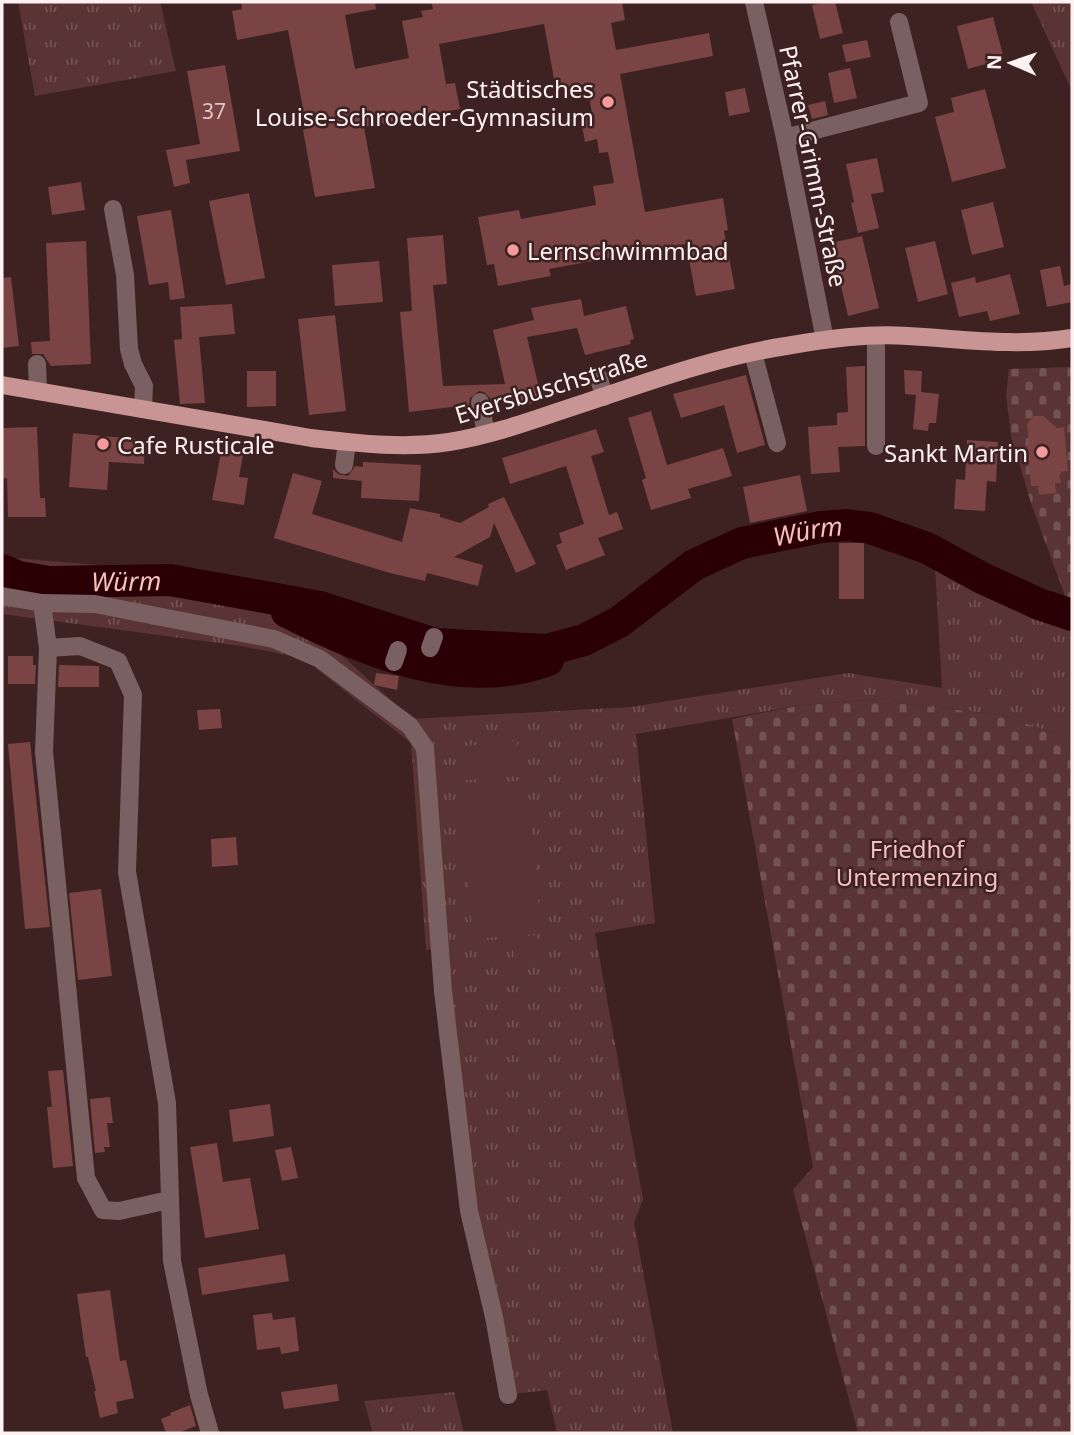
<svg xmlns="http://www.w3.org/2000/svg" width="1074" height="1435" font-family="'Noto Sans',sans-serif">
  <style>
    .grass { fill: url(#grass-tufts) }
    .cemetery { fill: url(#cemetery-stones) }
    .pitch { fill: #5a3434 }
    .water { fill: #2b0004 }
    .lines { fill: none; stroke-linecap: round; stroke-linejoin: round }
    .river { stroke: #2b0004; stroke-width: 32 }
    .building { fill: #7a4344 }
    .minor { stroke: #7a6060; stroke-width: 18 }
    .major { stroke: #c99494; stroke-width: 18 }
    .poi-dot { fill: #f59b9c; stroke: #3e2222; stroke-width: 2.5 }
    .labels { text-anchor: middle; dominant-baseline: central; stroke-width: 5; stroke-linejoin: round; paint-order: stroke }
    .number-label { font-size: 21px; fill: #dcc6c6 }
    .poi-label { font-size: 24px; fill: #fdf1f1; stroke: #3e2222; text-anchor: end }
    .street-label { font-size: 24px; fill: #fdf1f1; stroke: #3e2222 }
    .park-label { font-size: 24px; fill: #f7c0bf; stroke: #3e2222 }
    .water-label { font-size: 26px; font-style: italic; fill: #f7c0bf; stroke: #3e2222 }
  </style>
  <defs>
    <pattern id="grass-tufts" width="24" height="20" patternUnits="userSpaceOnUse" patternTransform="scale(1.75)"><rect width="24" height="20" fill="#5a3434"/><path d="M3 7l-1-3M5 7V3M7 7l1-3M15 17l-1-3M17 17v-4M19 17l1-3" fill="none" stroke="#735252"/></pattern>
    <pattern id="cemetery-stones" width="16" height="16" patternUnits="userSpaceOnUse" patternTransform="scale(1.75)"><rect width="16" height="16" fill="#5a3434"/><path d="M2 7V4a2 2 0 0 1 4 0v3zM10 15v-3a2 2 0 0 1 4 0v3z" fill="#735252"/></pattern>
  </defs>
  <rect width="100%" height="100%" fill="#3e2222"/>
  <g class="grass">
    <polygon points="18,2 160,2 176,71 35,96"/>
    <polygon points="1031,2 1072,2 1072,91"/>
    <polygon points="934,549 1072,615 1072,743 1056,734 1001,715 898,703 891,698 802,705 636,734 655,923 595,933 643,1199 634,1223 673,1433 557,1433 547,1390 514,1394 472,1207 444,947 426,950 411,743 303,658 241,646 2,614 2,557 169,571 318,603 318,634 412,719 630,707 848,673 942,688"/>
    <polygon points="454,1392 464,1433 373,1433 364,1401"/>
  </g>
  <g class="cemetery">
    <polygon points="1072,367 1072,615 1031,503 1011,436 1006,395 1009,369"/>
    <polygon points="891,698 898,703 1001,715 1056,734 1072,743 1072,1433 858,1433 793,1190 813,1167 732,719 802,705"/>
  </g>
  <g class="pitch">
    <polygon points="517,741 520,776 465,780 462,746"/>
    <polygon points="527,780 541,933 473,939 459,786"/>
    <polygon points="537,935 539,956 514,959 511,938"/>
  </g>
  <polygon class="water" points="2,564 51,580 51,584 17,582 2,576"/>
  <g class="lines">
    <g class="river">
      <path id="s1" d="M2 570 19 577 49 582 170 580 320 607 435 644 547 650 584 640 619 622 694 565 742 543 821 527 847 525 870 528 927 548 982 578 1039 604 1072 615"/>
      <path d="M287 612C364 651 462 693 548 660"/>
    </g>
  </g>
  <g class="building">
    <polygon points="241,2 375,2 376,9 345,15 355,69 409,58 402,21 423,17 421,11 433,9 431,2 622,2 625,20 611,23 616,50 709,33 713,56 620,74 645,212 723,198 728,230 724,231 735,289 696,296 686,244 549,269 551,276 498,286 494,264 487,265 478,217 519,210 521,219 596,205 593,186 614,183 608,152 599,153 597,139 585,142 580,115 592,113 587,85 556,90 544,24 439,44 446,84 455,83 460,109 364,127 375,188 315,197 303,130 307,129 288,30 237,40 232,11 242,9"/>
    <polygon points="827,2 835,2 843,33 820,39 812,5"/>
    <polygon points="993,17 1004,59 968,69 957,26"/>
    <polygon points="867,40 871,57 846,62 842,45"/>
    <polygon points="225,65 240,151 186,160 190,183 174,187 166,150 200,144 187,71"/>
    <polygon points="850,68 857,98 834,103 828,73"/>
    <polygon points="745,88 750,112 729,116 725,92"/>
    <polygon points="985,89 1006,168 952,182 935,117 954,112 951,98"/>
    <polygon points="825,101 828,115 812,119 808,105"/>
    <polygon points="877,158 884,192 871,194 879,228 858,233 851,203 854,202 846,164"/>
    <polygon points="81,182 85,210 52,215 48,187"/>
    <polygon points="249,193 265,278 226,285 209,201"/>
    <polygon points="993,202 1004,247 972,255 961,210"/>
    <polygon points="171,210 185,298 170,300 168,282 149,285 137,216"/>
    <polygon points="443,235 447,284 433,285 443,386 505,384 493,330 534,320 531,308 581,299 584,316 626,306 634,339 630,340 631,344 585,355 577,328 527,337 542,401 511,408 508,395 491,399 484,392 479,391 470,398 469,405 409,412 400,312 412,311 407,238"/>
    <polygon points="862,236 879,308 848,316 831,243"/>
    <polygon points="86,241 91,364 51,366 43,354 32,354 31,342 50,341 46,243"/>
    <polygon points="935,241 948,294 918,302 905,248"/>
    <polygon points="379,261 383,302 335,306 332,265"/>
    <polygon points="1060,266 1064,286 1072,284 1072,302 1047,307 1040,270"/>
    <polygon points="1010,274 1020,314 990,321 987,311 959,317 951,283 975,277 976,283"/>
    <polygon points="11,277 19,346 2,348 2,278"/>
    <polygon points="232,304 235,334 199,337 205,403 180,404 174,340 182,339 180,307"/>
    <polygon points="335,315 346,411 309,415 298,319"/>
    <polygon points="865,366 865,446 838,447 840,472 811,474 808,427 837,425 837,413 848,412 846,367"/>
    <polygon points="904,370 922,371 921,392 939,394 936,423 929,423 928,431 913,429 916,395 905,394"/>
    <polygon points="247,371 276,371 276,406 247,407"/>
    <polygon points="746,375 765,445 737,453 724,405 681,418 673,394"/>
    <polygon points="651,411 667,465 723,448 732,476 688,489 691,498 651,510 642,480 646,478 628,418"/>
    <polygon points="1034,416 1043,416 1057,428 1064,427 1068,471 1059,472 1061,483 1055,483 1056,493 1039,495 1038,486 1031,486 1027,445 1029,444 1027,424"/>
    <polygon points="37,427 40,498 45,498 46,517 8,517 7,478 2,479 2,428"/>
    <polygon points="596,429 604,452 591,456 609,515 617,512 623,529 598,538 605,555 566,570 556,545 562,543 559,533 584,524 566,466 510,484 502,458"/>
    <polygon points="73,433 145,440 144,464 109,462 107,490 69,487"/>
    <polygon points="967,440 998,442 996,482 987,481 985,511 954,509 956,479 965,480"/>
    <polygon points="221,452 243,455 239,477 248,478 244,505 212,500"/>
    <polygon points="363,462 421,465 419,501 361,498 362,481 333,478 333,469 338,474 348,476 355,466 363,467"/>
    <polygon points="293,473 322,481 312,514 402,542 410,508 440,514 440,517 460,523 489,507 488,504 504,497 536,564 516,573 494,523 490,537 454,557 483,565 478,586 427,573 425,581 390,573 274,538"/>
    <polygon points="800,475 807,511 750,523 743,487"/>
    <rect x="839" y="543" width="25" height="56"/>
    <polygon points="8,656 33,656 33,665 36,665 35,684 8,684"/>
    <polygon points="59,665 99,666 99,687 58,687"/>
    <polygon points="376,673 399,676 397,690 374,685"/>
    <polygon points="220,709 222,728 199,730 197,710"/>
    <polygon points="30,742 50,927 25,929 8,744"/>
    <polygon points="236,837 238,865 212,867 211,839"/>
    <polygon points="101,889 112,976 78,980 69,893"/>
    <polygon points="63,1070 73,1166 53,1168 47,1107 52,1107 48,1071"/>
    <polygon points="110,1097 113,1123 107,1123 110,1147 104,1147 105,1152 95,1153 90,1099"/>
    <polygon points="270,1104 274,1136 233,1142 229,1110"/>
    <polygon points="217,1143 223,1182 250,1178 259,1229 205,1238 190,1147"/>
    <polygon points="291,1147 298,1178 282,1181 275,1150"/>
    <polygon points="285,1254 289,1281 202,1295 198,1268"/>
    <polygon points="110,1290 120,1361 126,1360 134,1398 116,1402 118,1413 100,1418 94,1391 96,1391 88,1357 86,1357 77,1294"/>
    <polygon points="272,1313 273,1320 295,1317 299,1351 281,1354 280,1347 257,1350 253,1315"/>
    <polygon points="337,1384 339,1401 284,1409 281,1392"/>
    <polygon points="190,1405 196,1426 178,1433 166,1433 161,1419 171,1415 170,1413"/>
  </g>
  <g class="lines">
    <g class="minor">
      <polyline points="754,2 785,138 825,340"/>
      <polyline points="785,138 919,103 899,22"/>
      <polyline points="113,209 125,275 129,349 133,364 144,386 143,409"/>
      <polyline points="876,336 876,446"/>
      <polyline points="753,353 777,443"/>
      <polyline points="37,364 38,391"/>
      <polyline points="599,378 604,397"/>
      <polyline points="480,402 486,434"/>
      <polyline points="344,465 347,442"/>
      <polyline points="2,596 42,603 95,604 274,639 320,659 410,726 425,748 443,991 469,1211 494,1317 508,1395"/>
      <polyline points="42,603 48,648 44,752 86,1178 103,1210 119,1211 169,1200"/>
      <polyline points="48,648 80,646 118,661 133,695 127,872 167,1103 172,1261 199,1395 210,1433"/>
      <polyline points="430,648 434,637"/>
      <polyline points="394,662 398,650"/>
    </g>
    <path class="major" d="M2 385 311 438C357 443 403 449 449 442 486 436 522 424 557 412 632 388 708 358 786 346 826 339 868 333 908 336 964 339 1016 347 1072 338"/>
  </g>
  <g class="poi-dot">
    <circle cx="608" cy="102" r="7"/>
    <circle cx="513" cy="250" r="7"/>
    <circle cx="103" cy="444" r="7"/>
    <circle cx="1042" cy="452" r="7"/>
  </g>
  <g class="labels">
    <g class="number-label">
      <text x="214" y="111">37</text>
    </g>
    <g class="poi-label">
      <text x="594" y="88">Städtisches<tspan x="594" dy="28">Louise-Schroeder-Gymnasium</tspan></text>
      <text x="527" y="250" text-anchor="start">Lernschwimmbad</text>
      <text x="117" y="444" text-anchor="start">Cafe Rusticale</text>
      <text x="1028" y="452">Sankt Martin</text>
    </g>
    <g class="street-label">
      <text transform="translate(814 166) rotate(78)">Pfarrer-Grimm-Straße</text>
      <text transform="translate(551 386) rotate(-17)">Eversbuschstraße</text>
    </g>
    <g class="park-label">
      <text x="917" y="848">Friedhof<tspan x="917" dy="28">Untermenzing</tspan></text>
    </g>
    <g class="water-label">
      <text stroke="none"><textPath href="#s1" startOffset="847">Würm</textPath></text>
      <text stroke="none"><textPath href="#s1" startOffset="126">Würm</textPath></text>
    </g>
  </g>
  <rect width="1074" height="1435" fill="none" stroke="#fdf1f1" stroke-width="7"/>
  <g transform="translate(1011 63) rotate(272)" stroke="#3e2222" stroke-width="5" paint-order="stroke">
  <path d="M0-5L12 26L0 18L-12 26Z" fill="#fdf1f1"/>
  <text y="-10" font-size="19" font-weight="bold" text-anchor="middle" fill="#fdf1f1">N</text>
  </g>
</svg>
